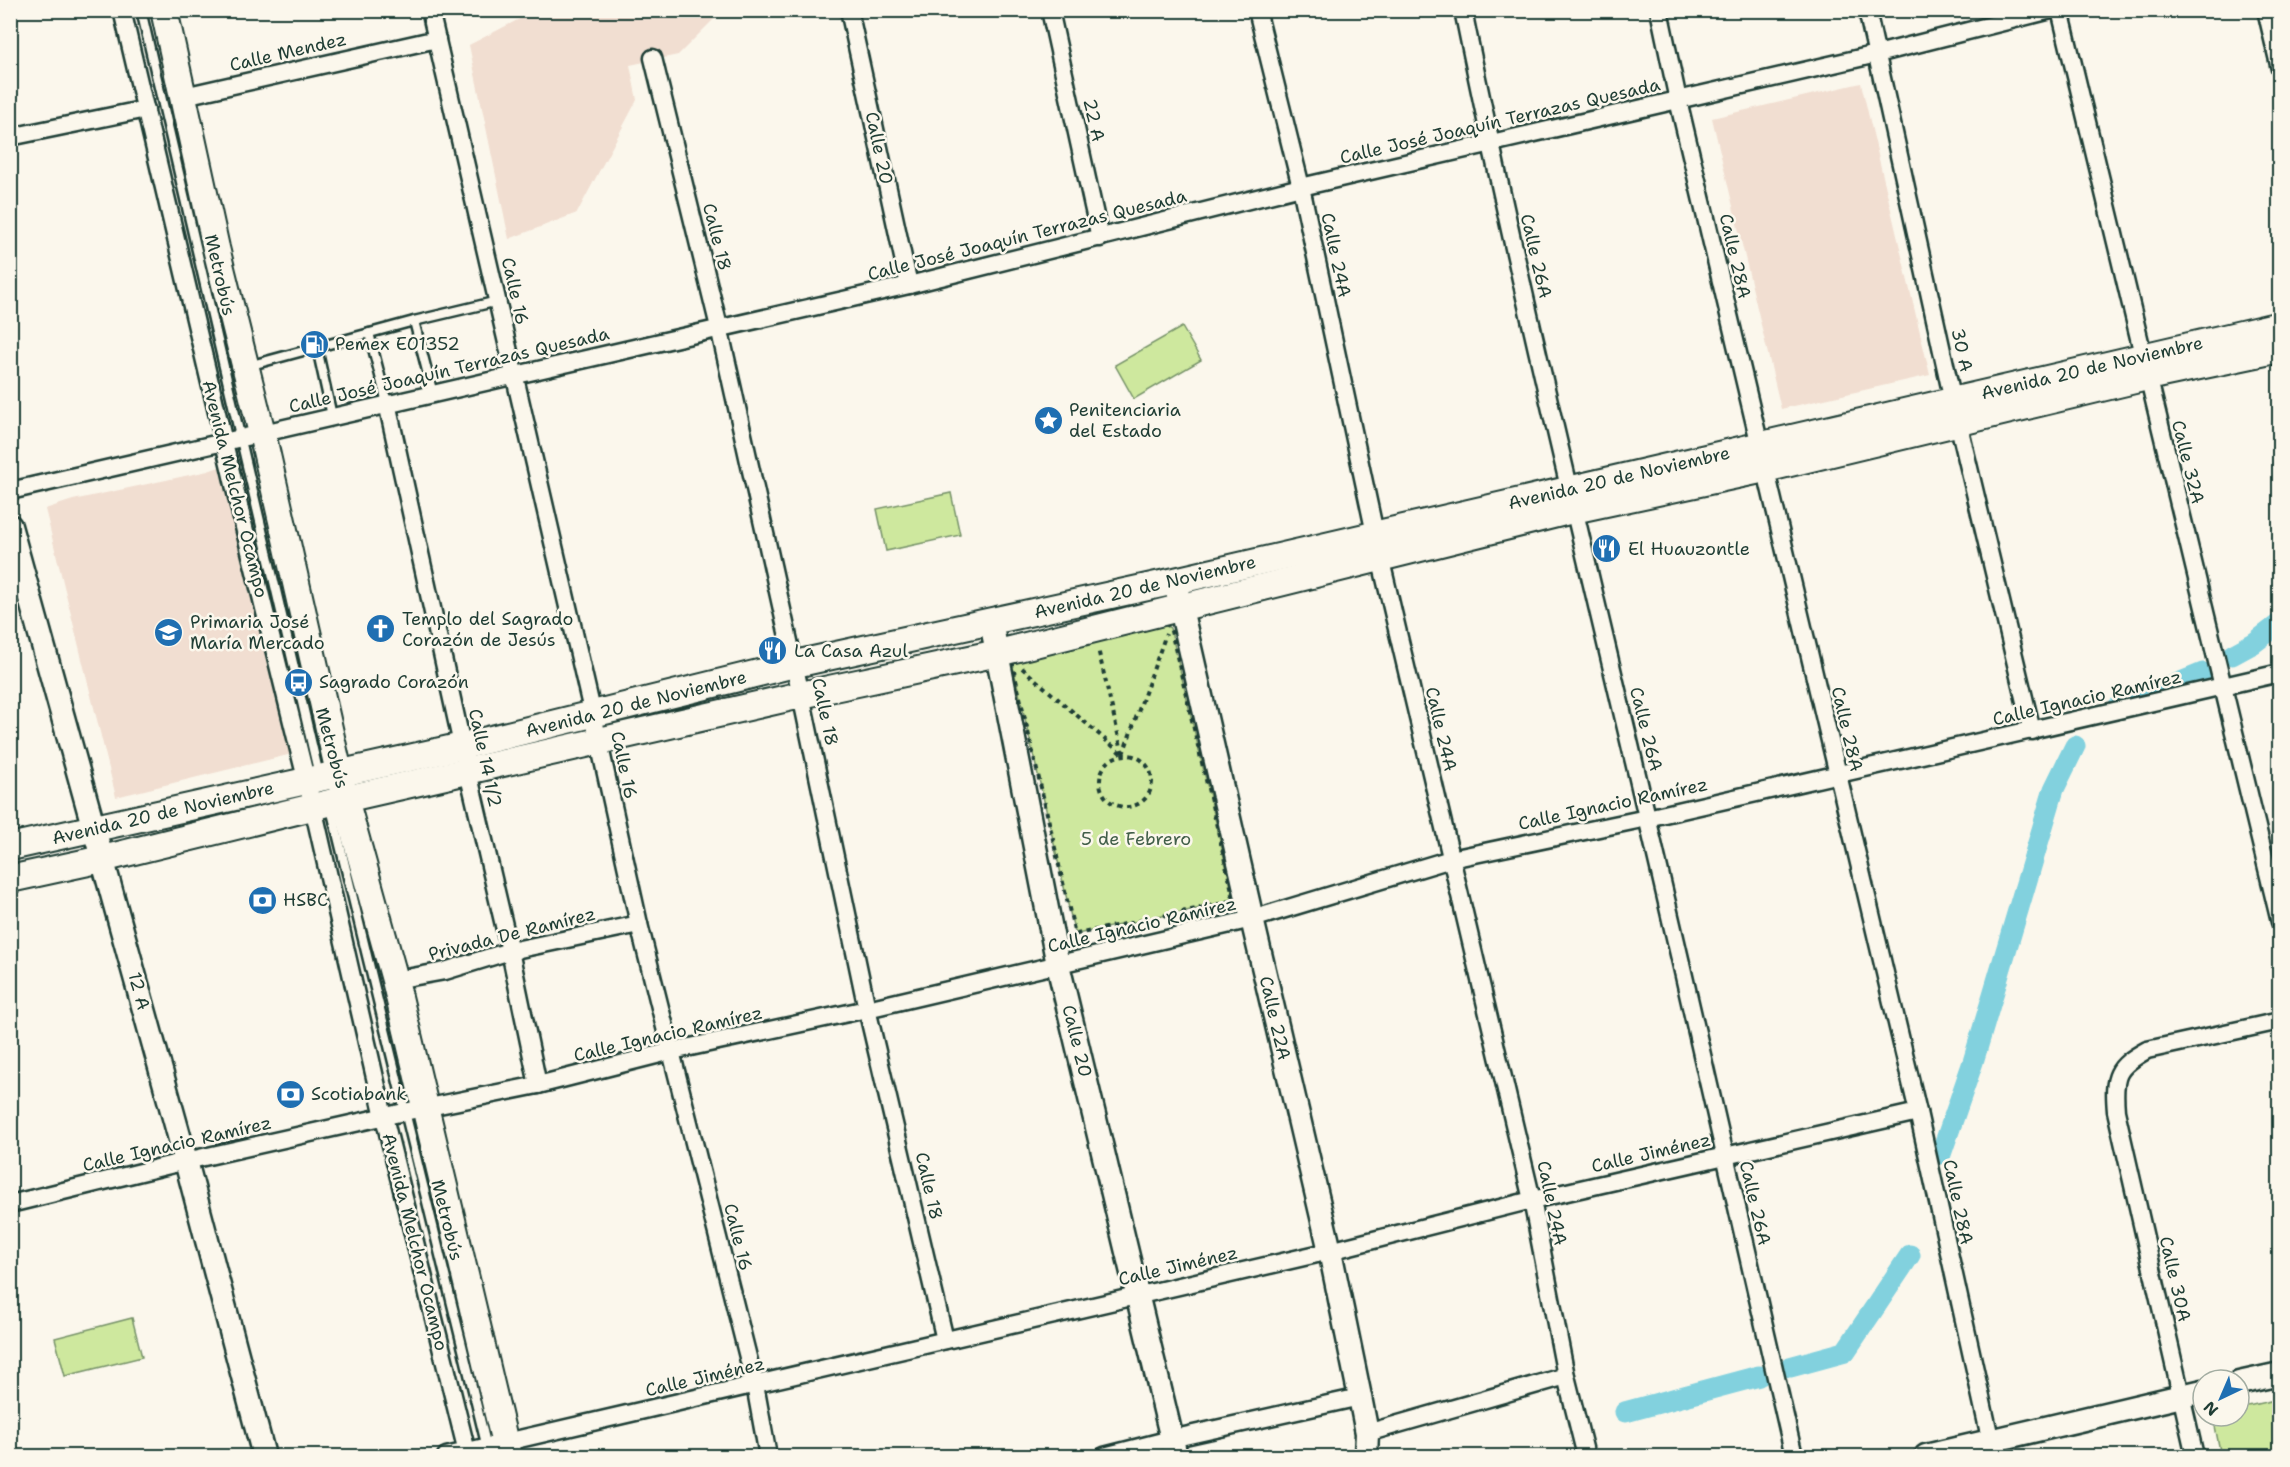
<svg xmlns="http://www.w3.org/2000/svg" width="2290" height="1467" font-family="'Shantell Sans',sans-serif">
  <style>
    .built { fill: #f1ded1 }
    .green { fill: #cee89e; stroke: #769269; stroke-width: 1.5 }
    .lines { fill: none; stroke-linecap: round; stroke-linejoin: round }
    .canal { stroke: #82d1de; stroke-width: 21 }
    .lane-casing { stroke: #1f3d34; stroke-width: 13 }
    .street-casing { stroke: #1f3d34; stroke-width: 21 }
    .secondary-casing { stroke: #1f3d34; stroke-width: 27 }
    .primary-casing { stroke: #1f3d34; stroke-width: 30 }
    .path { stroke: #1f3d34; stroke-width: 4; stroke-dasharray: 4.5 4.5; stroke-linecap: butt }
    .lane { stroke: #fbf7ec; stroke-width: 8 }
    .street { stroke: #fbf7ec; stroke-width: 16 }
    .secondary { stroke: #fbf7ec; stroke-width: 22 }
    .primary { stroke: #fbf7ec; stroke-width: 26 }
    .labels { text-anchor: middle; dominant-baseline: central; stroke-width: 5; stroke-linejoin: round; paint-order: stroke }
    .street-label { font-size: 18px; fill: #1f3d34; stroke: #fbf7ec }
    .poi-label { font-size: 18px; fill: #1f3d34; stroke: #fbf7ec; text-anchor: start }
    .park-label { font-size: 18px; fill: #425f49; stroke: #fbf7ec }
  </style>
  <rect width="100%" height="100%" fill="#fbf7ec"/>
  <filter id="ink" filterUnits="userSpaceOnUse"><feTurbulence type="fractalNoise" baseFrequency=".0167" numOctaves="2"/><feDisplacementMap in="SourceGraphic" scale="12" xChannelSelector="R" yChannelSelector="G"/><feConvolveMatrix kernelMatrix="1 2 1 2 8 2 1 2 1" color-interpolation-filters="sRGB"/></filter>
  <g filter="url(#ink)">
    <g class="built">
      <polygon points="535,11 722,11 678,55 630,65 637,100 577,213 509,239 469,45"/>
      <polygon points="1861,83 1930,375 1781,409 1712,118"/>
      <polygon points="222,466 292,754 116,797 45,509 73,500 208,471"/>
    </g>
    <g class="green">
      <polygon points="1182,327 1201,360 1134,399 1115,365"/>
      <polygon points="951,493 960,535 886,551 877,509"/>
      <polygon points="1165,624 1169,626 1171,631 1233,895 1231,900 1224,903 1077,934 1074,930 1013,667 1013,661"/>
      <polygon points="132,1318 142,1357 65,1376 55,1338"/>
      <polygon points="2279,1399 2279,1456 2221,1456 2213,1416 2239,1416 2239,1408"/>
    </g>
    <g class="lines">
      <g class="canal">
        <polyline points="2232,655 2254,643 2280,623"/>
        <polyline points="2117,708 2203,673"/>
        <polyline points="1941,1154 1973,1062 2054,789 2075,746"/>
        <polyline points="1790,1367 1845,1352 1910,1255"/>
        <polyline points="1625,1412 1759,1376"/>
      </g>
      <defs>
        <g id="lane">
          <polyline points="141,10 319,775"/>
          <polyline points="414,321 433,394"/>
          <polyline points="369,333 387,403"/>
          <polyline points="317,348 332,416"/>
          <polyline points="248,366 414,321 498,301"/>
          <polyline points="330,804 489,1456"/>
        </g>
        <g id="street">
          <polyline points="122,10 244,527 313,807 384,1117 468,1456"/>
          <polyline points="430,10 593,715 639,924 755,1385 768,1456"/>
          <polyline points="849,10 909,285"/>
          <polyline points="1050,10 1100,238"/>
          <polyline points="1257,10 1301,187 1380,557 1532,1200 1566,1376 1586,1456"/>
          <path d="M1463 10C1518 281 1584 549 1647 817 1697 1030 1745 1244 1794 1456"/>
          <polyline points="1659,10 1678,100 1918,1112 1994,1456"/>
          <polyline points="1867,10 1953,401 2032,731"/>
          <path d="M2060 10C2131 315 2207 618 2280 922"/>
          <polyline points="2266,10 2280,69"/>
          <polyline points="653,58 719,327 801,695 867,1009 945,1340"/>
          <polyline points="184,96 437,39"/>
          <polyline points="10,137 146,109"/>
          <polyline points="387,403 468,772 510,951 538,1085"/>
          <polyline points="10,491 909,285 1301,187 1877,54 2051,10"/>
          <polyline points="395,980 445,971 510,951 639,924"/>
          <polyline points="10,1204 186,1161 404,1112 538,1085 672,1051 867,1009 1252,919 1451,859 1647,818 2280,673"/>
          <polyline points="1367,1433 1566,1376"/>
          <polyline points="446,1456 1330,1251 1532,1200 1918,1112"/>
          <polyline points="1104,1456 1171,1439 1360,1397"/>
          <path d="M2195 1456 2116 1111C2113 1076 2116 1067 2147 1050L2280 1021"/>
        </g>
        <g id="secondary">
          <polyline points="10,526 186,1161 264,1456"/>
          <polyline points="1177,591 1252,919 1330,1251 1360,1397 1367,1433 1366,1456"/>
          <polyline points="991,622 1058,965 1176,1456"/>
          <polyline points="2239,1383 2280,1374"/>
          <polyline points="1926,1456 2203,1391"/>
        </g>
        <g id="primary">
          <polyline points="164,10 216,248 262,433 345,799 395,980 508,1456"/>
          <polyline points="10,847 463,746 795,664 1175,581 2280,325"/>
          <polyline points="10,879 102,859 345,799 801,695 998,653 1573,510 1765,469 2147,377 2280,349"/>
        </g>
      </defs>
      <use href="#lane" class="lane-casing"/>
      <use href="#street" class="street-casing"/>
      <use href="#secondary" class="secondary-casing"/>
      <use href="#primary" class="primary-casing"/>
      <g class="path">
        <polygon points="1165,624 1169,626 1171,631 1233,895 1231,900 1224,903 1077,934 1074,930 1013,667 1013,661 1017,657"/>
        <polyline points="1022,668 1123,755 1098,649"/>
        <polyline points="1123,754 1166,634"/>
        <circle cx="1126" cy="781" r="26"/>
      </g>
      <use href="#lane" class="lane"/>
      <use href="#street" class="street"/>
      <use href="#secondary" class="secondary"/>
      <use href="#primary" class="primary"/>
    </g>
  </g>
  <defs>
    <symbol id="fuel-disc" viewBox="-11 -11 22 22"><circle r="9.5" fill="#1f6fb2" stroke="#fbf7ec"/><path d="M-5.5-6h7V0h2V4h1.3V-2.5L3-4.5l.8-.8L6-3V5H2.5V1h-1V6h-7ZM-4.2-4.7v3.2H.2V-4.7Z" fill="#fff"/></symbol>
    <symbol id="sight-disc" viewBox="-11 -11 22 22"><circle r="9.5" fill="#1f6fb2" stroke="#fbf7ec"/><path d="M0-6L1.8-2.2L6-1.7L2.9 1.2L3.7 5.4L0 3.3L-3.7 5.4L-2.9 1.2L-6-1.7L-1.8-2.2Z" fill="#fff"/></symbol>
    <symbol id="restaurant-disc" viewBox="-11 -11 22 22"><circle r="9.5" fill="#1f6fb2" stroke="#fbf7ec"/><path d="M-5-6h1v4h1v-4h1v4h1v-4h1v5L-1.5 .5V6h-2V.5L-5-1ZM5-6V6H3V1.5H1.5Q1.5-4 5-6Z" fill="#fff"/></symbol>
    <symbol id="church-disc" viewBox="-11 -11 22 22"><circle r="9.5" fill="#1f6fb2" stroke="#fbf7ec"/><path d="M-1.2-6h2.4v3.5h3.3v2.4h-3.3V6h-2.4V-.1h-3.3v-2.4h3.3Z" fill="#fff"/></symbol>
    <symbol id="school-disc" viewBox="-11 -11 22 22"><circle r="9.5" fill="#1f6fb2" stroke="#fbf7ec"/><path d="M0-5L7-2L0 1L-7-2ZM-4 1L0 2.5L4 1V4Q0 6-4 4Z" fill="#fff"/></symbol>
    <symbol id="bus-disc" viewBox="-11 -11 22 22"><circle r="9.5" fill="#1f6fb2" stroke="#fbf7ec"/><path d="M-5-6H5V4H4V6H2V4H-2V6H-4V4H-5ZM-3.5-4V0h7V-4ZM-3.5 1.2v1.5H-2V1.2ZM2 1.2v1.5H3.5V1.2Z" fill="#fff"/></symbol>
    <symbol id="bank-disc" viewBox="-11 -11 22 22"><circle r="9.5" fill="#1f6fb2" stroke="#fbf7ec"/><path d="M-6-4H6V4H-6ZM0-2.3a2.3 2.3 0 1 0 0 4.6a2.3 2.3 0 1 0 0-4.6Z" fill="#fff"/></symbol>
  </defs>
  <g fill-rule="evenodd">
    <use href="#fuel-disc" x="298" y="328" width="33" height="33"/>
    <use href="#sight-disc" x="1032" y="404" width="33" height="33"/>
    <use href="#restaurant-disc" x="1590" y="532" width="33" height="33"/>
    <use href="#church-disc" x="364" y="612" width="33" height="33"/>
    <use href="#school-disc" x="152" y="616" width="33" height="33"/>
    <use href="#restaurant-disc" x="756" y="634" width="33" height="33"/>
    <use href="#bus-disc" x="282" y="666" width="33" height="33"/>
    <use href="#bank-disc" x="246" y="884" width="33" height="33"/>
    <use href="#bank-disc" x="274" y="1078" width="33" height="33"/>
  </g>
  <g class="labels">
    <g class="street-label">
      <text transform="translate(288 52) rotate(-13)">Calle Mendez</text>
      <text transform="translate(1094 120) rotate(78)">22 A</text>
      <text transform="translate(1500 121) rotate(-13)">Calle José Joaquín Terrazas Quesada</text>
      <text transform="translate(879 148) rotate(78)">Calle 20</text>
      <text transform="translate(1027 235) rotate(-14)">Calle José Joaquín Terrazas Quesada</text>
      <text transform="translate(717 237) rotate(76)">Calle 18</text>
      <text transform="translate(1336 255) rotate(78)">Calle 24A</text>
      <text transform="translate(1536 256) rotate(77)">Calle 26A</text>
      <text transform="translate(1735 256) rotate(77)">Calle 28A</text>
      <text transform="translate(220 275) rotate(77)">Metrobús</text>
      <text transform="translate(515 291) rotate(77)">Calle 16</text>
      <text transform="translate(1962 350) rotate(78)">30 A</text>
      <text transform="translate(2092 368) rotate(-13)">Avenida 20 de Noviembre</text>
      <text transform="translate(449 370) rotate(-13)">Calle José Joaquín Terrazas Quesada</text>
      <text transform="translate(2188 462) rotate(76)">Calle 32A</text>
      <text transform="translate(1619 478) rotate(-13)">Avenida 20 de Noviembre</text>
      <text transform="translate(235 489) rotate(76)">Avenida Melchor Ocampo</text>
      <text transform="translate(1145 587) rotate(-13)">Avenida 20 de Noviembre</text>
      <text transform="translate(2087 698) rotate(-13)">Calle Ignacio Ramírez</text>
      <text transform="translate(636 704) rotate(-14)">Avenida 20 de Noviembre</text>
      <text transform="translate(825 712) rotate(78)">Calle 18</text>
      <text transform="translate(1441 729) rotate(77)">Calle 24A</text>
      <text transform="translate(1646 729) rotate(76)">Calle 26A</text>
      <text transform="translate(1847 729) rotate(77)">Calle 28A</text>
      <text transform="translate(332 748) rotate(75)">Metrobús</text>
      <text transform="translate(485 758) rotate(78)">Calle 14 1/2</text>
      <text transform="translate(624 765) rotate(78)">Calle 16</text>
      <text transform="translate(1613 804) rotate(-12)">Calle Ignacio Ramírez</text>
      <text transform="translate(163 813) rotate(-13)">Avenida 20 de Noviembre</text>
      <text transform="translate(1142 925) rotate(-13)">Calle Ignacio Ramírez</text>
      <text transform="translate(512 934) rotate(-14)">Privada De Ramírez</text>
      <text transform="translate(139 991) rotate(75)">12 A</text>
      <text transform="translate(1275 1018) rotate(77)">Calle 22A</text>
      <text transform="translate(668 1034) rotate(-13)">Calle Ignacio Ramírez</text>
      <text transform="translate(1077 1041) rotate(76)">Calle 20</text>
      <text transform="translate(177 1144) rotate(-13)">Calle Ignacio Ramírez</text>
      <text transform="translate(1651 1153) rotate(-13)">Calle Jiménez</text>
      <text transform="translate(929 1186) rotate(77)">Calle 18</text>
      <text transform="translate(1958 1202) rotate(78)">Calle 28A</text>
      <text transform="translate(1552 1203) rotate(78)">Calle 24A</text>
      <text transform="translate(1755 1203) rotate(77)">Calle 26A</text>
      <text transform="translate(447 1220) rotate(76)">Metrobús</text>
      <text transform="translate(738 1237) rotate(76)">Calle 16</text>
      <text transform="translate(415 1242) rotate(76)">Avenida Melchor Ocampo</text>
      <text transform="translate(1178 1266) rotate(-13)">Calle Jiménez</text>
      <text transform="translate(2175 1279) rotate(77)">Calle 30A</text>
      <text transform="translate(705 1377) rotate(-13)">Calle Jiménez</text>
    </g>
    <g class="poi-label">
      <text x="335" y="344">Pemex E01352</text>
      <text x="1069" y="410">Penitenciaria<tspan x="1069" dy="21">del Estado</tspan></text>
      <text x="1628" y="549">El Huauzontle</text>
      <text x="402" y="619">Templo del Sagrado<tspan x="402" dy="21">Corazón de Jesús</tspan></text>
      <text x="190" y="622">Primaria José<tspan x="190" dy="21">María Mercado</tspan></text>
      <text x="794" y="651">La Casa Azul</text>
      <text x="319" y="682">Sagrado Corazón</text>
      <text x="283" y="900">HSBC</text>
      <text x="311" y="1094">Scotiabank</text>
    </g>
    <g class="park-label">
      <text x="1136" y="839">5 de Febrero</text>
    </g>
  </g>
  <rect width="2290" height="1467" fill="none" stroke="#fbf7ec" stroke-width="36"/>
  <rect x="18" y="18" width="2254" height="1431" fill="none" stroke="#1f3d34" stroke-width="2" filter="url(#ink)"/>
  <g transform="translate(2221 1398) rotate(224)"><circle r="28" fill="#fbf7ec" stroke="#a3ada2" stroke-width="1.5"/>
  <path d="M0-4.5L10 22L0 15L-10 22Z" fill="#1f6fb2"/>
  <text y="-9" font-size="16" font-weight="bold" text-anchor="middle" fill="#1f3d34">N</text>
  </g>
</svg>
